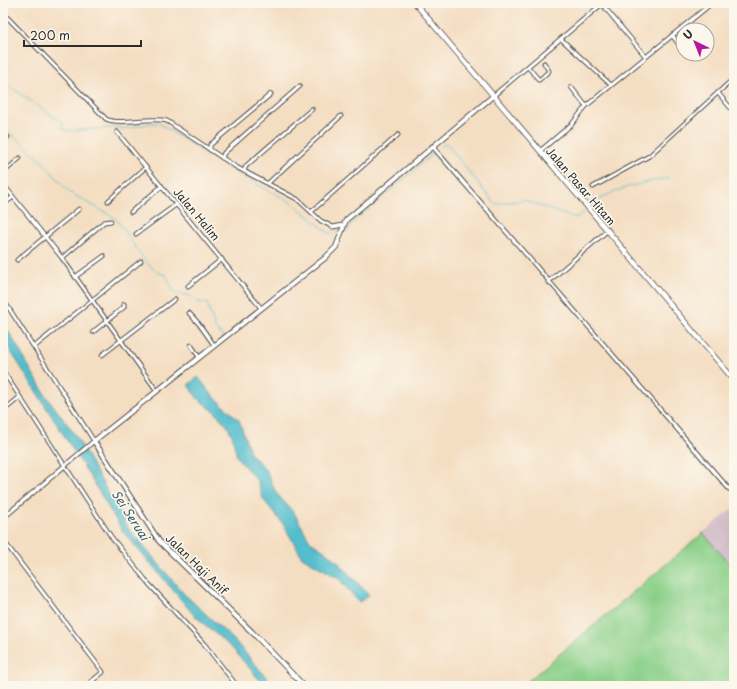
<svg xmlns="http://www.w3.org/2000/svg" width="737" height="689" font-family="'Playpen Sans',sans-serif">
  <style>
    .industrial { fill: #d2bdc7 }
    .green { fill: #8bd089; stroke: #5b7e5a }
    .water { fill: #52becd; stroke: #3e747c }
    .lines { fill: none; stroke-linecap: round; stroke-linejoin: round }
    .stream { stroke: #52becd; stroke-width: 1 }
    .minor-casing { stroke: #494642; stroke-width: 5 }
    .tertiary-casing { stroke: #494642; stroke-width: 5.5 }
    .secondary-casing { stroke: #494642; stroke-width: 6 }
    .primary-casing { stroke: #494642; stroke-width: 6 }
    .minor { stroke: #fff; stroke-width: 3 }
    .tertiary { stroke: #fff; stroke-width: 3.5 }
    .secondary { stroke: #fff; stroke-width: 4 }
    .primary { stroke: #fff; stroke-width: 4.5 }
    .labels { text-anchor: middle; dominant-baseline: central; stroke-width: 3.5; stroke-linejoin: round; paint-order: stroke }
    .street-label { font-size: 11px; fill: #2b2b2b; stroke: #fbf7ec }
    .water-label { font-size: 12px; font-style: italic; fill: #395e64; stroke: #fbf7ec }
  </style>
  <rect width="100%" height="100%" fill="#fbf7ec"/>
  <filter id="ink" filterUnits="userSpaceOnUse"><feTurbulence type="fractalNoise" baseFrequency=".025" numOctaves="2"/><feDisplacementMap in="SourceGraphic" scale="8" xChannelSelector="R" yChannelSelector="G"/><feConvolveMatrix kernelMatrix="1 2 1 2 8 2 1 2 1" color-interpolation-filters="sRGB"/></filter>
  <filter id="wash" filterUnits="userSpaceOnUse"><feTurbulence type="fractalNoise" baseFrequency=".012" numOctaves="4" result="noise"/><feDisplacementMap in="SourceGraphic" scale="16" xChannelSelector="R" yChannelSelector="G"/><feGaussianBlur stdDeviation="0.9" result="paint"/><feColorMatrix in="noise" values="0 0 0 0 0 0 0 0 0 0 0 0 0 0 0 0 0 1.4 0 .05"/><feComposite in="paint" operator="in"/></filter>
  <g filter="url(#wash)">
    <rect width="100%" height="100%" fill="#f4dec2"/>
    <polygon class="industrial" points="732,509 734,511 734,569 703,533"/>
    <polygon class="green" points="703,533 734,569 734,686 522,686"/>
    <g class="water">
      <polygon points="3,322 46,396 76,436 128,528 184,594 234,640 274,686 265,686 233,649 194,615 122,530 89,475 3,339"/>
      <polygon points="198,377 213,396 239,420 251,455 265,468 276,493 294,513 310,541 334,558 369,595 359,602 338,578 302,557 283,524 263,499 258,482 237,457 232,435 228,427 215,412 198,399 188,385"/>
    </g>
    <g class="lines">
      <g class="stream">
        <polyline points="3,82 63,123 62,128 67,131 121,127 121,129 153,123 160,124 241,176 291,202 329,233 340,232"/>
        <path d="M3 127 42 161 69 192 115 218C129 233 145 272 166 275L175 294 189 295 198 302 207 303 215 328 223 337"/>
        <polyline points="441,147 446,143 495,204 524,200 571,217 578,217 587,209"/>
        <path d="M589 207C610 189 641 183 668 178"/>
        <polyline points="343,231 349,230 351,224 434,153"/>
      </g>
    </g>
  </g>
  <g filter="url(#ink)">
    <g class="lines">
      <defs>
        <g id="minor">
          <polyline points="601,3 646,57"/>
          <polyline points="311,4 312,3"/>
          <path d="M3 13 106 119C122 126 149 116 167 121L236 167 297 199 321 221 333 227 343 225"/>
          <polyline points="672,35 683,50"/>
          <polyline points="561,39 611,85"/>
          <polyline points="528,67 539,80 549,71 544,63"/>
          <polyline points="571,87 586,106"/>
          <polyline points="718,93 734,112"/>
          <polyline points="493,96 603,3"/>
          <polyline points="117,132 261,308"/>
          <polyline points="3,142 8,137"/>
          <polyline points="432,146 729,489"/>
          <polyline points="210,150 210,145 271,94"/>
          <polyline points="540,151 572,124 586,106 712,3"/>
          <polyline points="222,158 224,153 300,86"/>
          <polyline points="244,171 246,166 312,109"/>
          <polyline points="3,173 20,158"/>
          <polyline points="3,184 62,258 157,391"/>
          <polyline points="267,184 341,116"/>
          <polyline points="593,187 649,156 734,78"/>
          <polyline points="108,201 146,167"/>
          <polyline points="3,205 13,197"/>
          <polyline points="131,212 162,186"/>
          <polyline points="311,212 398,135"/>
          <polyline points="136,234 177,204"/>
          <polyline points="62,258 104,222 111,221"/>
          <polyline points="17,260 79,209"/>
          <polyline points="75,277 104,256"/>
          <polyline points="548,282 608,230"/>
          <polyline points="188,286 222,259"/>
          <polyline points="3,299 94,441"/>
          <polyline points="189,313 199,324 214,345"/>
          <polyline points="93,332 124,307 124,304"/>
          <polyline points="191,345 199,357"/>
          <polyline points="34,347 141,261"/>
          <polyline points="102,355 175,299"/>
          <polyline points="3,371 112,538 148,583 205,645 237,686"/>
          <polyline points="3,411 20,397"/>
          <polyline points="3,540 103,672 86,686"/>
        </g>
        <polyline id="tertiary" points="3,518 94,441"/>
        <polyline id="secondary" points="304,686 252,632 159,541 94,441 325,258 336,247 346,220 493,96"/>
        <polyline id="primary" points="415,3 734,380"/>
      </defs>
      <use href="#minor" class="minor-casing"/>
      <use href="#tertiary" class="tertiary-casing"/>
      <use href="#secondary" class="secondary-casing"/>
      <use href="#primary" class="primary-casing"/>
      <use href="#minor" class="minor"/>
      <use href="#tertiary" class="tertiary"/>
      <use href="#secondary" class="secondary"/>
      <use href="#primary" class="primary"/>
    </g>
  </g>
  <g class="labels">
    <g class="street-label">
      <text transform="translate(581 186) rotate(49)">Jalan Pasar Hitam</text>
      <text transform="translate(197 214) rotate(50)">Jalan Halim</text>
      <text transform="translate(197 564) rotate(44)">Jalan Haji Anif</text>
    </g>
    <g class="water-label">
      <text transform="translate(131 515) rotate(57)">Sei Seruai</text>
    </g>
  </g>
  <rect width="737" height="689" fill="none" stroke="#fbf7ec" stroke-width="16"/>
  <g transform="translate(695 42) rotate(317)"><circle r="19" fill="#fbf7ec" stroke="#a8a59f"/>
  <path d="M0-3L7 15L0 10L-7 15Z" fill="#b5179e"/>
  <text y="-6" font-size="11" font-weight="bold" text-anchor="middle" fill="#2b2b2b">U</text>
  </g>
  <path d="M24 40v6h117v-6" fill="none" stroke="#2b2b2b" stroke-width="2"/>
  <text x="30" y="40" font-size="12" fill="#2b2b2b" stroke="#fbf7ec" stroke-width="3" paint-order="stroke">200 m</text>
</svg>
